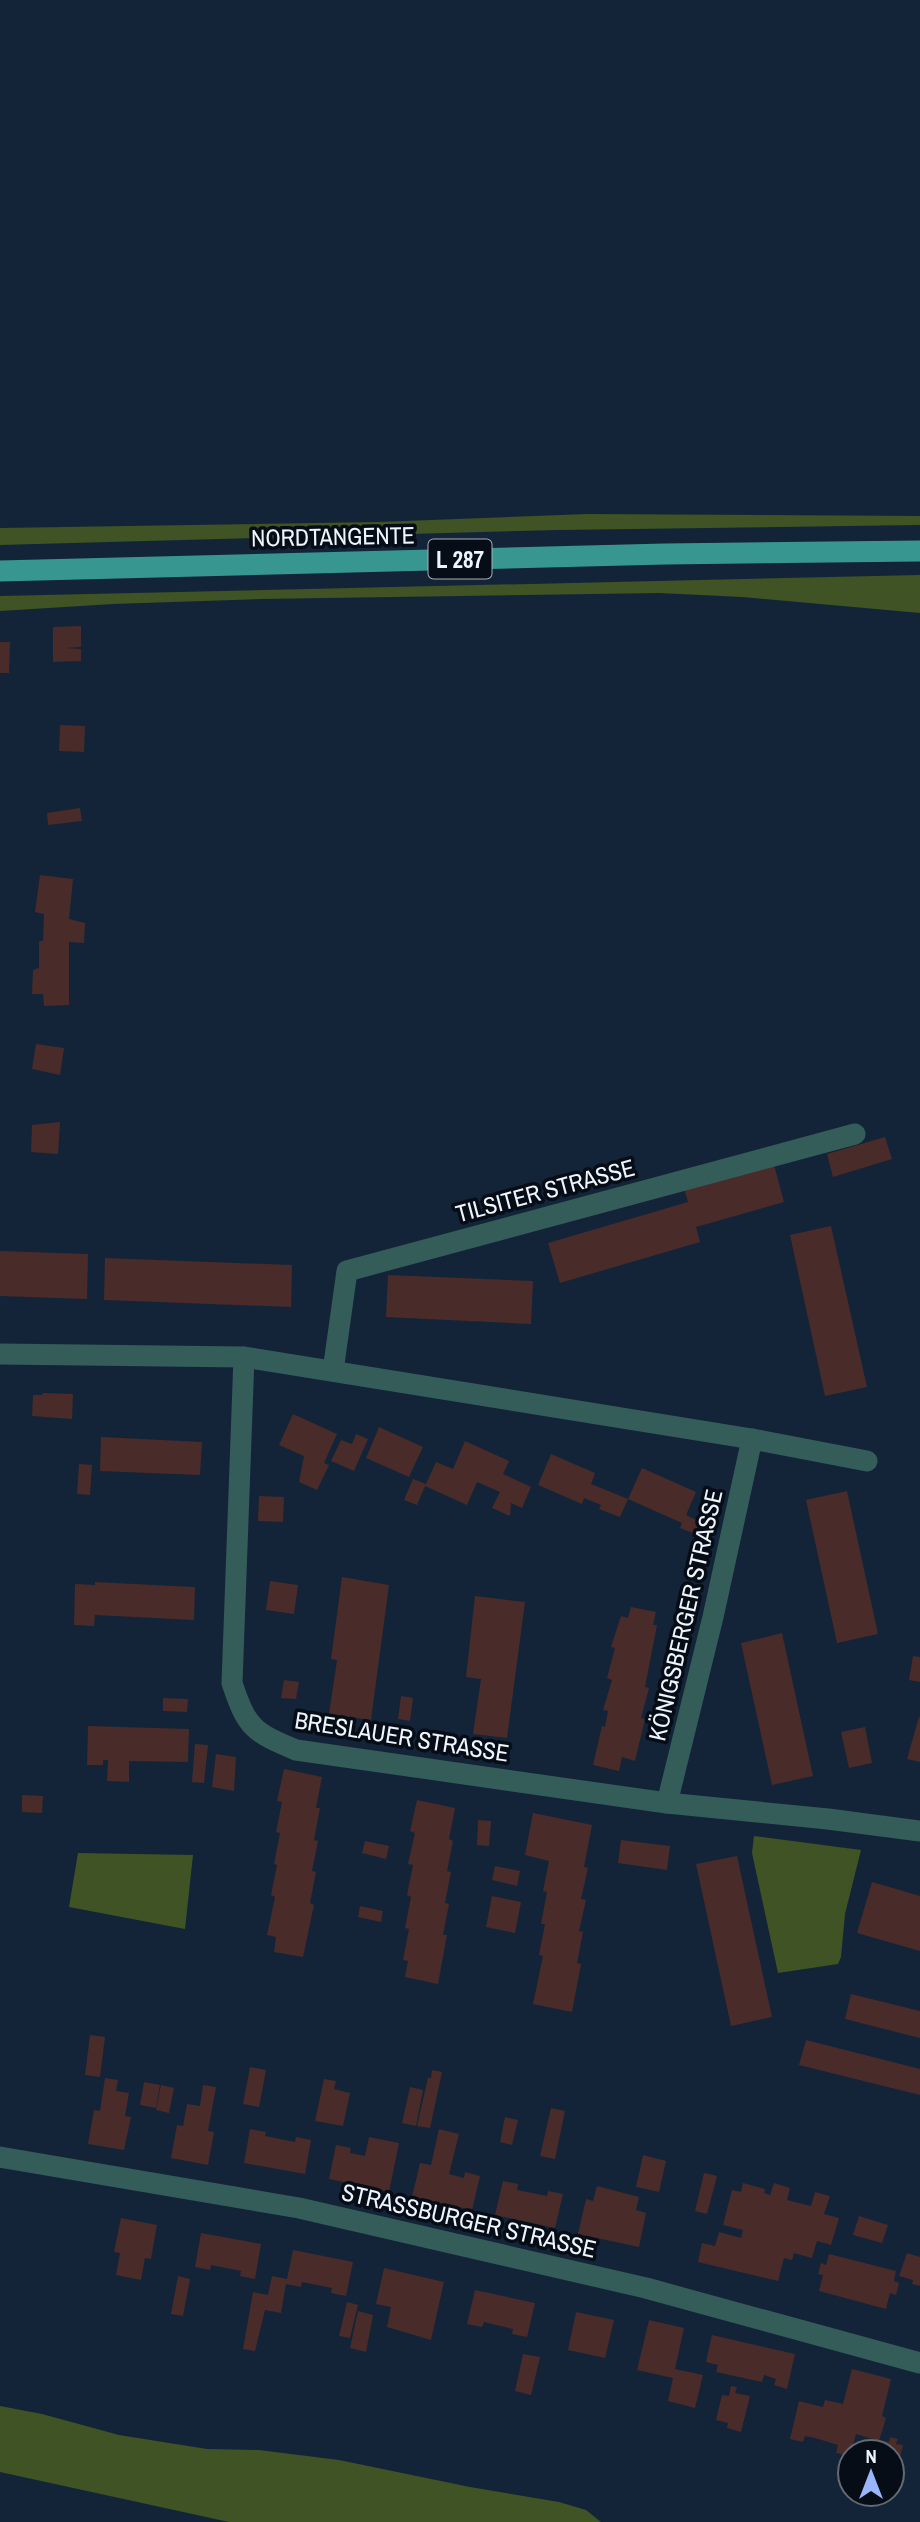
<svg xmlns="http://www.w3.org/2000/svg" width="920" height="2522" font-family="'Archivo Narrow',sans-serif">
  <style>
    .green { fill: #3f5324 }
    .building { fill: #492b2a }
    .lines { fill: none; stroke-linecap: round; stroke-linejoin: round }
    .minor { stroke: #345d59; stroke-width: 21 }
    .major { stroke: #389690; stroke-width: 21 }
    .labels { text-anchor: middle; dominant-baseline: central; stroke-width: 7; stroke-linejoin: round; paint-order: stroke }
    .shield { fill: #060d16; stroke: #a8afb8; stroke-width: 2 }
    .shield-label { font-size: 23px; font-weight: bold; fill: #eef5fd }
    .street-label { font-size: 24px; fill: #eef5fd; stroke: #060d16 }
  </style>
  <rect width="100%" height="100%" fill="#132438"/>
  <g class="green">
    <polygon points="587,514 920,516 920,525 558,530 0,545 0,528 378,522"/>
    <polygon points="920,575 920,613 742,597 659,593 261,599 113,604 0,611 0,596"/>
    <polygon points="754,1836 861,1850 845,1914 841,1957 838,1964 778,1973 752,1853"/>
    <polygon points="78,1853 193,1855 185,1929 69,1907"/>
    <polygon points="0,2406 42,2414 119,2435 207,2449 259,2450 339,2460 470,2487 559,2502 586,2510 601,2522 229,2522 0,2472"/>
  </g>
  <g class="building">
    <polygon points="81,626 81,647 66,648 81,649 81,661 53,662 53,627"/>
    <polygon points="0,642 10,642 9,673 0,673"/>
    <polygon points="60,725 85,726 84,752 59,751"/>
    <polygon points="80,808 82,821 48,825 47,813"/>
    <polygon points="40,875 73,879 69,919 85,923 84,943 69,942 69,1005 44,1006 43,994 32,994 33,970 39,968 39,941 43,941 44,914 35,912"/>
    <polygon points="36,1044 64,1048 60,1075 32,1069"/>
    <polygon points="60,1122 58,1154 31,1152 32,1125"/>
    <polygon points="885,1137 892,1159 833,1177 827,1154"/>
    <polygon points="773,1161 784,1202 696,1227 700,1242 560,1283 548,1243 688,1202 684,1188"/>
    <polygon points="831,1226 867,1387 825,1396 790,1235"/>
    <polygon points="0,1251 88,1254 87,1299 0,1296"/>
    <polygon points="105,1258 292,1265 291,1307 104,1300"/>
    <polygon points="388,1275 533,1281 531,1324 386,1317"/>
    <polygon points="43,1393 73,1394 72,1419 32,1416 33,1395 42,1395"/>
    <polygon points="293,1414 337,1434 324,1463 329,1465 317,1490 299,1482 304,1456 279,1445"/>
    <polygon points="379,1427 423,1447 409,1477 366,1458"/>
    <polygon points="356,1434 368,1439 354,1471 331,1461 341,1440 352,1444"/>
    <polygon points="101,1437 202,1442 200,1475 100,1471"/>
    <polygon points="465,1441 509,1461 503,1474 531,1487 522,1508 511,1503 510,1516 492,1508 500,1492 477,1482 467,1505 425,1486 417,1505 404,1500 413,1479 426,1484 436,1462 453,1469"/>
    <polygon points="551,1454 595,1473 591,1484 628,1499 620,1517 599,1509 601,1505 584,1498 582,1504 538,1485"/>
    <polygon points="79,1464 92,1465 90,1495 77,1494"/>
    <polygon points="642,1468 696,1492 686,1515 703,1523 698,1535 680,1528 682,1523 628,1499"/>
    <polygon points="847,1491 878,1634 837,1643 806,1500"/>
    <polygon points="259,1496 284,1497 283,1522 258,1521"/>
    <polygon points="342,1577 389,1585 371,1720 329,1714 337,1660 331,1659"/>
    <polygon points="270,1581 298,1585 294,1614 266,1610"/>
    <polygon points="95,1582 195,1587 194,1620 95,1615 94,1626 74,1625 75,1584 95,1585"/>
    <polygon points="475,1596 525,1602 507,1738 473,1734 481,1679 466,1677"/>
    <polygon points="631,1607 656,1612 653,1625 657,1625 645,1687 649,1688 641,1718 645,1719 635,1761 622,1757 619,1771 593,1765 602,1726 605,1727 608,1711 603,1710 612,1680 607,1678 615,1648 611,1647 621,1616 628,1618"/>
    <polygon points="782,1633 813,1776 772,1785 741,1643"/>
    <polygon points="913,1656 920,1657 920,1682 909,1680"/>
    <polygon points="284,1680 299,1682 296,1699 281,1698"/>
    <polygon points="401,1696 413,1698 410,1721 398,1719"/>
    <polygon points="163,1698 188,1699 187,1712 163,1711"/>
    <polygon points="919,1717 920,1717 920,1762 907,1759"/>
    <polygon points="88,1726 189,1729 188,1762 129,1761 129,1782 107,1781 108,1760 103,1760 103,1765 87,1765"/>
    <polygon points="865,1727 872,1763 849,1768 841,1732"/>
    <polygon points="195,1744 208,1745 204,1783 192,1782"/>
    <polygon points="216,1754 236,1757 234,1791 212,1787"/>
    <polygon points="284,1769 322,1777 316,1808 320,1808 314,1840 318,1841 312,1871 316,1872 310,1903 314,1905 303,1957 274,1952 276,1937 267,1935 275,1897 271,1895 277,1865 274,1864 280,1833 276,1832 282,1802 277,1801"/>
    <polygon points="22,1795 43,1796 42,1813 22,1812"/>
    <polygon points="417,1800 455,1808 449,1839 453,1841 447,1871 451,1872 445,1903 449,1904 443,1935 447,1935 438,1984 405,1977 408,1961 403,1960 409,1929 405,1928 411,1897 407,1895 413,1865 408,1864 415,1833 410,1831"/>
    <polygon points="533,1813 592,1825 584,1867 588,1868 581,1899 586,1900 579,1931 583,1932 577,1963 581,1964 572,2012 533,2004 543,1956 539,1955 545,1924 541,1924 547,1892 543,1891 549,1861 525,1855"/>
    <polygon points="478,1820 491,1821 489,1846 477,1845"/>
    <polygon points="621,1840 670,1846 667,1870 618,1863"/>
    <polygon points="365,1841 389,1846 386,1859 362,1853"/>
    <polygon points="737,1856 772,2017 731,2026 696,1864"/>
    <polygon points="495,1866 520,1871 517,1886 492,1880"/>
    <polygon points="872,1882 920,1896 920,1951 857,1933"/>
    <polygon points="492,1896 521,1902 515,1933 486,1927"/>
    <polygon points="360,1906 383,1911 381,1922 358,1917"/>
    <polygon points="851,1994 920,2011 920,2038 845,2019"/>
    <polygon points="90,2035 105,2037 100,2077 85,2075"/>
    <polygon points="806,2040 920,2069 920,2095 799,2065"/>
    <polygon points="250,2067 266,2070 259,2107 243,2104"/>
    <polygon points="432,2070 442,2072 430,2128 417,2126 428,2078 431,2078"/>
    <polygon points="105,2078 118,2080 116,2091 129,2093 125,2116 131,2117 124,2150 88,2144 94,2110 100,2111"/>
    <polygon points="324,2079 336,2081 334,2089 350,2093 343,2126 315,2121"/>
    <polygon points="144,2082 160,2085 156,2108 140,2105"/>
    <polygon points="161,2085 174,2088 169,2113 156,2110"/>
    <polygon points="203,2085 216,2087 208,2131 214,2132 208,2165 171,2158 177,2125 183,2126 187,2104 200,2106"/>
    <polygon points="410,2087 423,2090 416,2126 402,2123"/>
    <polygon points="551,2108 565,2111 555,2159 540,2156"/>
    <polygon points="505,2117 518,2120 512,2145 500,2142"/>
    <polygon points="250,2129 266,2132 265,2136 295,2142 296,2137 311,2140 305,2174 244,2163"/>
    <polygon points="439,2129 459,2134 449,2174 464,2178 465,2172 480,2176 472,2210 412,2197 420,2163 431,2165"/>
    <polygon points="369,2137 399,2143 389,2192 329,2179 336,2145 351,2148 350,2153 365,2156"/>
    <polygon points="643,2155 666,2161 659,2192 636,2187"/>
    <polygon points="704,2173 717,2176 707,2214 695,2211"/>
    <polygon points="503,2181 518,2184 517,2190 547,2196 548,2191 563,2194 555,2228 495,2215"/>
    <polygon points="743,2183 765,2189 764,2193 770,2195 774,2183 790,2188 787,2200 811,2206 815,2192 830,2196 824,2214 839,2218 831,2245 817,2241 812,2258 794,2253 792,2260 784,2258 778,2281 698,2262 702,2243 715,2246 719,2232 741,2238 743,2230 723,2225 732,2190 741,2192"/>
    <polygon points="597,2186 639,2197 636,2210 646,2213 639,2247 578,2234 586,2199 593,2201"/>
    <polygon points="859,2216 888,2225 882,2243 853,2235"/>
    <polygon points="121,2218 157,2225 151,2259 145,2258 141,2280 116,2275 120,2253 114,2252"/>
    <polygon points="201,2233 261,2244 255,2279 240,2276 241,2271 211,2265 210,2270 195,2267"/>
    <polygon points="293,2250 353,2262 346,2296 331,2293 332,2288 302,2282 301,2287 286,2284 281,2313 265,2310 255,2351 243,2349 253,2292 268,2295 272,2276 287,2279"/>
    <polygon points="907,2253 920,2257 920,2286 912,2284 913,2280 899,2276"/>
    <polygon points="829,2254 896,2271 894,2281 899,2283 896,2295 890,2293 886,2309 819,2291 823,2275 818,2274 821,2263 826,2265"/>
    <polygon points="384,2268 444,2282 431,2340 387,2327 391,2307 376,2304"/>
    <polygon points="178,2276 190,2279 183,2316 171,2314"/>
    <polygon points="475,2290 535,2303 527,2337 512,2334 513,2329 484,2322 482,2327 467,2324"/>
    <polygon points="347,2302 358,2305 350,2338 339,2336"/>
    <polygon points="358,2311 373,2315 366,2352 350,2348"/>
    <polygon points="576,2312 614,2320 605,2358 568,2350"/>
    <polygon points="649,2320 684,2328 675,2369 703,2375 695,2408 668,2401 673,2378 637,2370"/>
    <polygon points="712,2335 795,2354 787,2389 774,2385 776,2379 764,2375 762,2382 716,2372 718,2365 706,2362"/>
    <polygon points="523,2354 540,2357 531,2395 515,2391"/>
    <polygon points="852,2369 891,2379 882,2416 886,2418 879,2441 856,2434 850,2456 836,2453 838,2445 815,2438 805,2436 803,2442 790,2439 799,2401 823,2407 825,2400 843,2404"/>
    <polygon points="731,2386 737,2387 735,2393 750,2396 741,2432 727,2428 728,2423 716,2420 722,2395 729,2396"/>
    <polygon points="890,2437 898,2439 896,2444 903,2445 895,2477 892,2476 892,2452 877,2452 880,2440 889,2442"/>
  </g>
  <g class="lines">
    <g class="minor">
      <polyline points="0,1354 244,1357 752,1439 867,1461"/>
      <path d="M244 1357 232 1683C247 1728 253 1732 296 1750L667 1803 828 1819 920 1831"/>
      <polyline points="333,1371 347,1271 855,1134"/>
      <polyline points="667,1803 713,1617 752,1439"/>
      <polyline points="0,2157 299,2208 646,2288 920,2363"/>
    </g>
    <polyline class="major" points="0,571 665,554 920,551"/>
  </g>
  <g class="labels">
    <rect class="shield" x="428.5" y="539.5" width="63" height="39" rx="5"/>
    <g class="shield-label">
      <text x="460" y="559">L 287</text>
    </g>
    <g class="street-label">
      <text transform="translate(333 536) rotate(-1)">NORDTANGENTE</text>
      <text transform="translate(545 1190) rotate(-15)">TILSITER STRASSE</text>
      <text transform="translate(685 1615) rotate(-77)">KÖNIGSBERGER STRASSE</text>
      <text transform="translate(402 1736) rotate(9)">BRESLAUER STRASSE</text>
      <text transform="translate(469 2220) rotate(13)">STRASSBURGER STRASSE</text>
    </g>
  </g>
  <g transform="translate(871 2473)"><circle r="33" fill="#060d16" stroke="#636a72" stroke-width="2"/>
  <path d="M0-5L12 26L0 18L-12 26Z" fill="#99b5fd"/>
  <text y="-10" font-size="19" font-weight="bold" text-anchor="middle" fill="#eef5fd">N</text>
  </g>
</svg>
